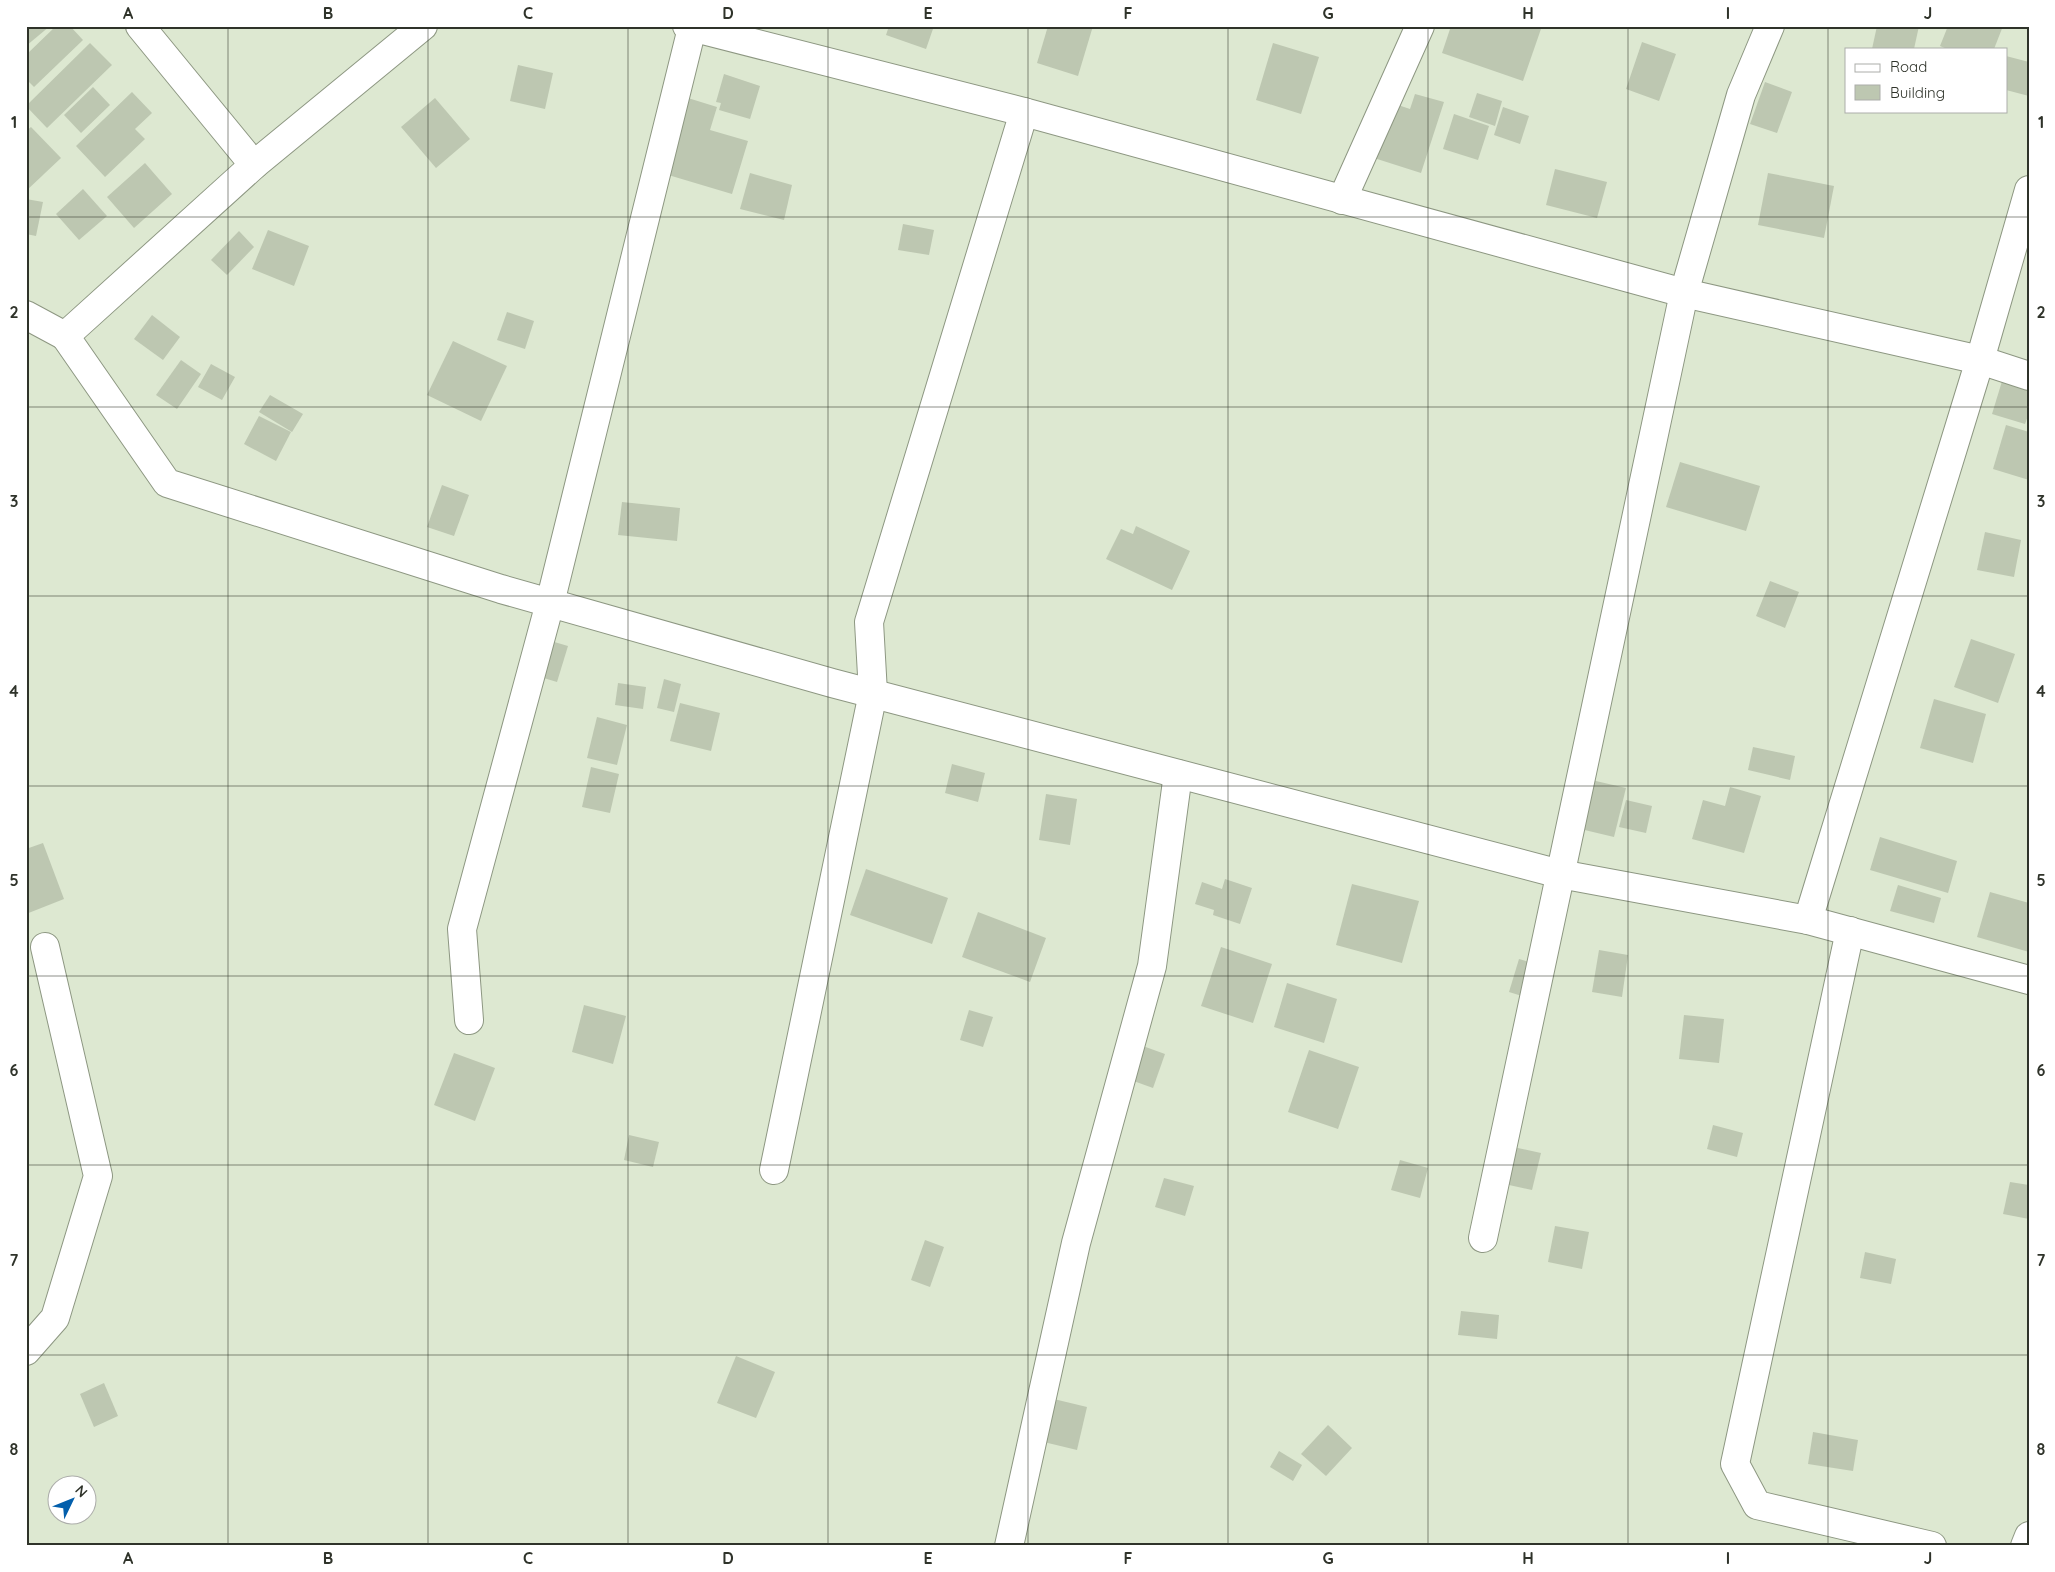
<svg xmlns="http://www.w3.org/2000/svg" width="2055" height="1572" font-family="Quicksand,sans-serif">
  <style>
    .building { fill: #bdc7b1 }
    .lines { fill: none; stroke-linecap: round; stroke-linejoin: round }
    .street-casing { stroke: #8d9782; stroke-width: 30 }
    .street { stroke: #fff; stroke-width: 28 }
    .grid { fill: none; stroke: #2f332a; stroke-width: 1; stroke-opacity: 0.55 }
    .neatline { fill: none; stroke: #2f332a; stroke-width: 2 }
    .grid-label { font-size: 16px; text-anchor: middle; font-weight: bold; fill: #2f332a }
  </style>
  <rect width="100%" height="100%" fill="#dde8d1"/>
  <g class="building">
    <polygon points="26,26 50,26 26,46"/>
    <polygon points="56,26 70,26 83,40 34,87 26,79 26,55"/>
    <polygon points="889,26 934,26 926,49 886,35"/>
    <polygon points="1048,26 1093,26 1078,76 1037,63"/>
    <polygon points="1451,26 1542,26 1523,81 1442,53"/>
    <polygon points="1877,26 1919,26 1914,49 1872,49"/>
    <polygon points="1948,26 2003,26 1994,49 1947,49 1940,46"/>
    <polygon points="1642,42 1676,54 1659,101 1626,89"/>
    <polygon points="90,43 112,65 47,128 26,106"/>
    <polygon points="1273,43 1319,57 1301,114 1256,100"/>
    <polygon points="2006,56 2029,62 2029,96 2006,90"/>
    <polygon points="518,65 553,73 545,109 510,101"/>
    <polygon points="724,74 760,86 750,119 719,110 721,103 716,102"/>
    <polygon points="1765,82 1792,92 1777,133 1750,124"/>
    <polygon points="93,87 110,105 81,133 64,115"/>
    <polygon points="132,92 152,113 135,129 145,139 105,177 76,146"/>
    <polygon points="1477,93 1502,101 1495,126 1469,117"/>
    <polygon points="1415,94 1444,102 1421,173 1374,158 1392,103 1410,109"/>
    <polygon points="435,98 470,139 436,168 401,127"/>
    <polygon points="688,98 717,107 710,130 748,141 732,194 665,174"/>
    <polygon points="1503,107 1529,116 1520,144 1494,135"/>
    <polygon points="1454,114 1489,126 1478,160 1443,149"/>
    <polygon points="31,127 61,158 26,191 26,131"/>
    <polygon points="145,163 172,194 134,228 107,197"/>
    <polygon points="1555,169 1607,182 1597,218 1546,205"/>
    <polygon points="750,173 792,185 784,220 740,209"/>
    <polygon points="1768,173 1834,186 1824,238 1758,225"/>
    <polygon points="83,189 107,216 79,240 56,214"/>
    <polygon points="26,199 43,202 36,236 26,234"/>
    <polygon points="903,224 934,230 929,255 898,250"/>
    <polygon points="268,230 309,246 294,286 252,269"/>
    <polygon points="239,231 254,247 227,275 211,260"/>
    <polygon points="507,312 534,321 525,349 497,340"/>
    <polygon points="152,315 180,337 163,360 134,339"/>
    <polygon points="453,341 507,366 481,421 427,395"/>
    <polygon points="181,360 201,374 177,409 156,395"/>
    <polygon points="211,364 235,377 222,400 198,387"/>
    <polygon points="2003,378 2029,386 2029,413 2025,424 1992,414"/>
    <polygon points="270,395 303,414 292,432 259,412"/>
    <polygon points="259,416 291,432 276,461 244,444"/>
    <polygon points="2006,425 2029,432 2029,480 1993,469"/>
    <polygon points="1680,462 1760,486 1746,531 1666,507"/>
    <polygon points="442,485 469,495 454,536 427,527"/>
    <polygon points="622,502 680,508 677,541 618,535"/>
    <polygon points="1136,526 1190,551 1172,590 1106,559 1121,529 1133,534"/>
    <polygon points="1985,532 2021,540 2014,577 1977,570"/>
    <polygon points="1770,581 1799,592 1785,628 1756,616"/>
    <polygon points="527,634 568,646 557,682 517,670"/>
    <polygon points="1971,639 2015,654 1998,703 1954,687"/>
    <polygon points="664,679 681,684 674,712 657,708"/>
    <polygon points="618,683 646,687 643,709 615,705"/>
    <polygon points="1934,699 1986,714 1973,763 1920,748"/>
    <polygon points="680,703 720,713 711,751 670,741"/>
    <polygon points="597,717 627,725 617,765 587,758"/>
    <polygon points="1753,747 1795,756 1790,780 1748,770"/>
    <polygon points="952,764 985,773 978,802 945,793"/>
    <polygon points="591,767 619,774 610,813 582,807"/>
    <polygon points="1583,778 1626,788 1614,837 1572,827"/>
    <polygon points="1730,787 1761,796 1744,853 1692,839 1703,800 1725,806"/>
    <polygon points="1046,794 1077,799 1070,845 1039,840"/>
    <polygon points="1626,800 1652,806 1646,833 1619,827"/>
    <polygon points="1880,837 1957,861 1948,893 1870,870"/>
    <polygon points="43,843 64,899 26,914 26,849"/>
    <polygon points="866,869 948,898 932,944 850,915"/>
    <polygon points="1225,879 1252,888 1240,924 1213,915 1214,910 1195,904 1202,882 1222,889"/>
    <polygon points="1352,884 1419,901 1402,963 1336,945"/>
    <polygon points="1898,885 1941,898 1934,923 1890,911"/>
    <polygon points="1990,892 2029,903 2029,952 1977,937"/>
    <polygon points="978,912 1046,938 1030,982 962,957"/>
    <polygon points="1221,947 1272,964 1253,1023 1201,1006"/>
    <polygon points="1599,950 1628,955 1622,997 1592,992"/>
    <polygon points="1519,959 1549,968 1538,1001 1509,992"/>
    <polygon points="1287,983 1337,999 1324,1043 1274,1027"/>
    <polygon points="584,1005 626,1016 613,1064 572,1052"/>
    <polygon points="969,1010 993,1017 983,1047 960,1040"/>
    <polygon points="1684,1015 1724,1019 1719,1063 1679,1059"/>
    <polygon points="1129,1041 1165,1054 1153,1088 1117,1075"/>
    <polygon points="1309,1050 1359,1067 1338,1129 1288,1112"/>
    <polygon points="454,1053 495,1068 475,1121 434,1105"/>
    <polygon points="1713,1125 1743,1133 1737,1157 1707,1149"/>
    <polygon points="629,1135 659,1142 653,1167 624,1160"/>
    <polygon points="1490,1142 1541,1153 1532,1190 1482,1179"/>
    <polygon points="1400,1160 1428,1168 1420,1198 1391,1190"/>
    <polygon points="1164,1178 1194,1186 1185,1216 1155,1207"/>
    <polygon points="2010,1182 2029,1185 2029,1219 2003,1214"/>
    <polygon points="1555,1226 1589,1232 1582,1269 1548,1262"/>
    <polygon points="925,1240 944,1247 930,1287 911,1280"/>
    <polygon points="1865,1252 1896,1259 1891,1284 1860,1278"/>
    <polygon points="1461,1311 1499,1315 1497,1339 1458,1335"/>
    <polygon points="736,1356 775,1372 756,1418 717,1403"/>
    <polygon points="104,1383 118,1416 94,1427 80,1394"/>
    <polygon points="1033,1394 1087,1407 1077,1450 1023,1437"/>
    <polygon points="1328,1425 1352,1448 1326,1476 1301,1454"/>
    <polygon points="1813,1432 1858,1440 1853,1471 1808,1464"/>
    <polygon points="1279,1451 1302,1465 1293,1481 1270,1467"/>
  </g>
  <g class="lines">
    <defs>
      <g id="street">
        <polyline points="140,26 254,165"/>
        <polyline points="423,26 254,165 65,336 167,483 501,589 832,683 1560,874 1808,920 2029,980"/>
        <polyline points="687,26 1024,112 1684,293 1980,360 2029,376"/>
        <polyline points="1342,200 1420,26"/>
        <polyline points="26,315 65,336"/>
        <polyline points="1808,920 1980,360 2029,190"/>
        <polyline points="1850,931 1735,1464 1757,1505 1932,1546"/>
        <polyline points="469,1020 462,929 550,603 692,28"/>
        <polyline points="774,1170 873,693 869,622 1024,112"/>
        <polyline points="1483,1238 1684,293 1741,95 1770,26"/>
        <polyline points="26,1351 55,1318 98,1176 45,947"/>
        <polyline points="1009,1546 1076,1243 1152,966 1178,774"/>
        <polyline points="2025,1546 2029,1536"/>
      </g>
    </defs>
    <use href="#street" class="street-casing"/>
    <use href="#street" class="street"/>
  </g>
  <path class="grid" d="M228 26V1546M428 26V1546M628 26V1546M828 26V1546M1028 26V1546M1228 26V1546M1428 26V1546M1628 26V1546M1828 26V1546M26 217H2029M26 407H2029M26 596H2029M26 786H2029M26 976H2029M26 1165H2029M26 1355H2029"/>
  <rect width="2055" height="1572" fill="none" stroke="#ffffff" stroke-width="55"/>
  <rect x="1845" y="48" width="162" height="65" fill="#ffffff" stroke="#acadaa"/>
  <rect x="1855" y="64" width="25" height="8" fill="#ffffff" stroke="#acadaa"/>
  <text x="1890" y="72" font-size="15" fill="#2f332a">Road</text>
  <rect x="1855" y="85" width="25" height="15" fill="#bdc7b1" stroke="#acadaa"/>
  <text x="1890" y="98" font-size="15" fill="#2f332a">Building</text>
  <g transform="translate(72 1500) rotate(47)"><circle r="24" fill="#ffffff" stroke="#acadaa"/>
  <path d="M0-4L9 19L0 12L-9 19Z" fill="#035fac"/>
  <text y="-8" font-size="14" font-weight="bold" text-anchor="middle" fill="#2f332a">N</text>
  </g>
  <rect x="28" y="28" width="2000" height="1516" class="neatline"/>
  <g class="grid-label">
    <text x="128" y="19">A</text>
    <text x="328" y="19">B</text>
    <text x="528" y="19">C</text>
    <text x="728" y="19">D</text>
    <text x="928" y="19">E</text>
    <text x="1128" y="19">F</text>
    <text x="1328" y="19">G</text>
    <text x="1528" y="19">H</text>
    <text x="1728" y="19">I</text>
    <text x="1928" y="19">J</text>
    <text x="14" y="128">1</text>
    <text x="2041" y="128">1</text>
    <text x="14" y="318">2</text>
    <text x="2041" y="318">2</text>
    <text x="14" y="507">3</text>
    <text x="2041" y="507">3</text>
    <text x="14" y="697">4</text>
    <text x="2041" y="697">4</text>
    <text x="14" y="886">5</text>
    <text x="2041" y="886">5</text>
    <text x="14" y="1076">6</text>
    <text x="2041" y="1076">6</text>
    <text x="14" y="1266">7</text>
    <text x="2041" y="1266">7</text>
    <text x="14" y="1455">8</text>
    <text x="2041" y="1455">8</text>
    <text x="128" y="1564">A</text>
    <text x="328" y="1564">B</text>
    <text x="528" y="1564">C</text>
    <text x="728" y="1564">D</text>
    <text x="928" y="1564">E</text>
    <text x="1128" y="1564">F</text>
    <text x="1328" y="1564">G</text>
    <text x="1528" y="1564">H</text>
    <text x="1728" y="1564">I</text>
    <text x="1928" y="1564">J</text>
  </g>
</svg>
